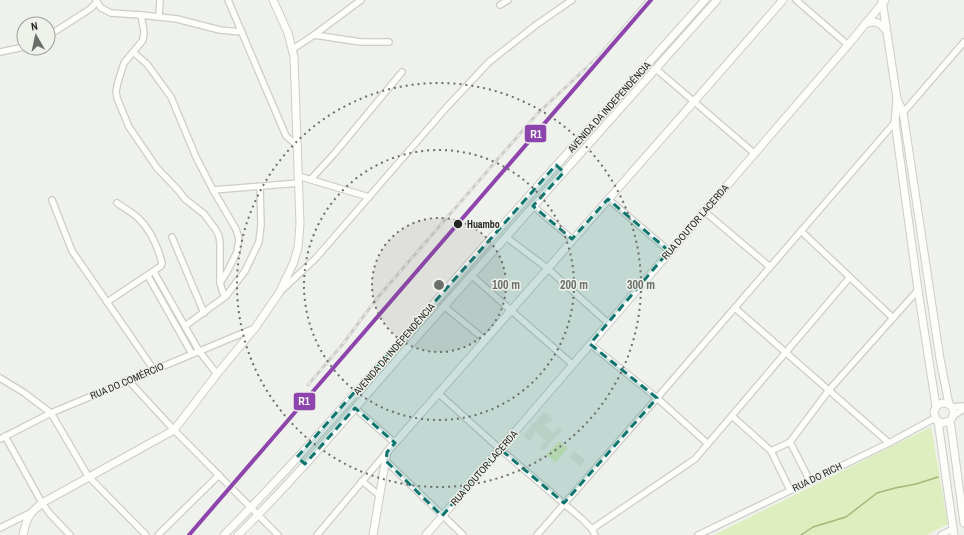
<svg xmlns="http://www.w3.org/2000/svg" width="964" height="535" font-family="'Archivo Narrow',sans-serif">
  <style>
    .built { fill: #e1e5db }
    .green { fill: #deeebe }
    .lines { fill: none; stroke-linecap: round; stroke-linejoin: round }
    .stream { stroke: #a5b778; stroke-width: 1.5 }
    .minor-casing { stroke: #cccdc9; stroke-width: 8 }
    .major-casing { stroke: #cccdc9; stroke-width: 9 }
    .minor { stroke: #fdfdfc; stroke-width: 5.5 }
    .major { stroke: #fdfdfc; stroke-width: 7 }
    .rail-casing { stroke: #cccccb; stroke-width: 3 }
    .rail { stroke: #eff2eb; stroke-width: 1.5; stroke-dasharray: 4.5; stroke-linecap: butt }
    .rail-1-casing { stroke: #eff2eb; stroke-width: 7 }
    .rail-1 { stroke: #8e44ad; stroke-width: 4 }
    .marked { fill: #0f766e; fill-opacity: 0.2; stroke: #0f766e; stroke-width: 3; stroke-dasharray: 8 5; stroke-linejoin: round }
    .ring { fill: none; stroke: #6c6e6a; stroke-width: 2; stroke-dasharray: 2 4 }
    .stop-dot { fill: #262724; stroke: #eff2eb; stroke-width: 1.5 }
    .labels { text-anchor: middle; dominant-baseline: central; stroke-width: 3; stroke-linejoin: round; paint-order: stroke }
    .street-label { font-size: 10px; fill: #262724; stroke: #eff2eb }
    .stop-label { font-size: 10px; font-weight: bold; fill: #262724; stroke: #eff2eb; text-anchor: start }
    .centre { fill: #6c6e6a; stroke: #eff2eb; stroke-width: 2 }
    .ring-label { font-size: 12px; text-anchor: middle; font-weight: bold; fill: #6c6e6a; stroke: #eff2eb; stroke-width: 3; stroke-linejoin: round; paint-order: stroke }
    .line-badge { stroke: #eff2eb; stroke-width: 1.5 }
    .badge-label { font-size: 11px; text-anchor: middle; font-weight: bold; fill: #fff }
  </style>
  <rect width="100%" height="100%" fill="#eff1ec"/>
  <g class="built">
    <polygon points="544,412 553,419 549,423 547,422 544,426 553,433 558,427 562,430 543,451 540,448 546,441 535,431 534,432 535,434 529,441 523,435"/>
    <polygon points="574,451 585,460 580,466 569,457"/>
  </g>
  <g class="green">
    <polygon points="931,427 948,524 927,535 714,535"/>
    <polygon points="559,441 568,448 556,462 546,455"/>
  </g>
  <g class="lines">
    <polyline class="stream" points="801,535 813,527 846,517 877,493 895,488 916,484 938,477"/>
    <defs>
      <g id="minor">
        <polyline points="96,0 101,8 111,13 141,15 177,19 220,30 242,32"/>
        <polyline points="228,0 286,136 298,146"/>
        <polyline points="796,0 848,45"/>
        <polyline points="500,5 508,0"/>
        <polyline points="141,15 144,32 143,40 124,63 118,82 116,91 117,98 129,127 157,168 178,190 185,199 204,214 216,230 219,236 220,244 220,283 223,293 226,296"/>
        <polyline points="159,17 160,0"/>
        <polyline points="314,35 361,42 389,42"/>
        <polyline points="48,36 90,9 97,2"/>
        <polyline points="293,49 314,35 361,0"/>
        <polyline points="0,52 24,47"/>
        <polyline points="133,52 147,64 171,97 196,157 213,190 236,229 239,239 237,252 227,272 220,283"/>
        <polyline points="656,69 754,153"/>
        <polyline points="902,114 964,42"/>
        <polyline points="298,176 369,197"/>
        <polyline points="311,179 334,154 402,72"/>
        <polyline points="213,190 299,183"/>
        <polyline points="608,199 669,251"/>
        <polyline points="52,200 72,251 154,370"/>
        <polyline points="533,206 572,239"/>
        <polyline points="704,211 770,267"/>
        <polyline points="801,231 893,318"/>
        <polyline points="172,237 204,313"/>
        <polyline points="506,237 547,268 608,323"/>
        <polyline points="154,272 199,351 217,374"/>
        <polyline points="471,275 572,364"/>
        <polyline points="148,276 192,354"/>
        <polyline points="281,291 316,258 446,108 489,62 536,25 572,0"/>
        <path d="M107 302 161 266 162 263C158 248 150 229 138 218 132 212 124 208 117 203"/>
        <polyline points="444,306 485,340"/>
        <polyline points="735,308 889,443"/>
        <polyline points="185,326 226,296 245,271 259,242 261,225 260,187"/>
        <polyline points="590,344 657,398 708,444"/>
        <polyline points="0,378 23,392 51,413 88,476 146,535"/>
        <polyline points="128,380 174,430 278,535"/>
        <polyline points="438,393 500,449 582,519 592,529 595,535"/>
        <polyline points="952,407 964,406"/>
        <polyline points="355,408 395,443"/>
        <polyline points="732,416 771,451 790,490"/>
        <polyline points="953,416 964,409"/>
        <polyline points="5,436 42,503 50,514 70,535"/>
        <polyline points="0,439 51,413 255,328"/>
        <polyline points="790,442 810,481"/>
        <polyline points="771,451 790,442 829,390 918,290"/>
        <polyline points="386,461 463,535"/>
        <polyline points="362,481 380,496"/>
        <polyline points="0,528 30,513"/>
        <polyline points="592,529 695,459 850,277"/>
        <polyline points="158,535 219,475"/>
        <polyline points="317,535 387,452"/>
        <polyline points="537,535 657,398 896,121"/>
        <polyline points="698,535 889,443 935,418"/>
        <polyline points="941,535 953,529"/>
      </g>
      <g id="major">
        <polyline points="882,0 897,99 903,112 940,359 949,404"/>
        <path d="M865 24C875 20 879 22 886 30"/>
        <polyline points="897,99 895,122 918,290 936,406"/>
        <polyline points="938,421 954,535"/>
        <path d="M950 421 942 423 936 420 934 412C939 394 962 406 950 421L951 427 964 523"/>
        <path d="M23 535C27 517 28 515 42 503L174 430 217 374 255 328 279 293 293 264 298 248 300 224 294 57 288 33 273 0"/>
        <path d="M224 535C308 450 385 359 464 269 543 179 625 90 705 0"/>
        <path d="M238 535C304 470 363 398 424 329 521 219 620 110 717 0"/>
        <polyline points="373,535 387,452 783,0"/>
        <polyline points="426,535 848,45 885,0"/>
      </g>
    </defs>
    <use href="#minor" class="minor-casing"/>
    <use href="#major" class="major-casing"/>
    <use href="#minor" class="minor"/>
    <use href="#major" class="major"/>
    <defs>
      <polyline id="rail" points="308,385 342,345 378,297 537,114 599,56 647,0"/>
    </defs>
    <use href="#rail" class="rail-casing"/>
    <use href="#rail" class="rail"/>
    <defs>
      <polyline id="rail-1" points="189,535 651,0"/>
    </defs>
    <use href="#rail-1" class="rail-1-casing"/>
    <use href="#rail-1" class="rail-1"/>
  </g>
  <path class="marked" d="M556 165 564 172 533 206 572 239 608 199 669 251 590 344 657 398 564 503 500 449 442 516 386 461 387 452 395 443 355 408 305 464 297 457Z"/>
  <circle cx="439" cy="285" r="67" fill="#6c6e6a" fill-opacity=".12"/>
  <g class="ring">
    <circle cx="439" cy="285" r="67"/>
    <circle cx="439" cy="285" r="135"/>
    <circle cx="439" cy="285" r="202"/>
  </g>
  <circle class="stop-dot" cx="458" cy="224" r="5"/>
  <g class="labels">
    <g class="street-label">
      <text transform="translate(609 107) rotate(-48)">AVENIDA DA INDEPENDÊNCIA</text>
      <text transform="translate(695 222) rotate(-49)">RUA DOUTOR LACERDA</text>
      <text transform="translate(394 349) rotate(-49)">AVENIDA DA INDEPENDÊNCIA</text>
      <text transform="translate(127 381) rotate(-23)">RUA DO COMÉRCIO</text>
      <text transform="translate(484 468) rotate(-49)">RUA DOUTOR LACERDA</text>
      <text transform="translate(817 477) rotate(-26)">RUA DO RICH</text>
    </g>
    <g class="stop-label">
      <text x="467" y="224">Huambo</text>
    </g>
  </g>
  <circle cx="439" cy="285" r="6" class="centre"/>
  <g class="ring-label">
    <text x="506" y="289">100 m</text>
    <text x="574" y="289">200 m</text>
    <text x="641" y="289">300 m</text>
  </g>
  <g class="line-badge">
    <rect x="524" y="124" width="23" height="19" rx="4" fill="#8e44ad"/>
    <rect x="293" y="392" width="23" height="19" rx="4" fill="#8e44ad"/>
  </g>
  <g class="badge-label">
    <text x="536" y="138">R1</text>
    <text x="304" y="405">R1</text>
  </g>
  <g transform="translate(36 36) rotate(351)"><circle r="19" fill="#eff2eb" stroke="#9fa19b"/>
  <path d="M0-3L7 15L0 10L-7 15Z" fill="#6c6e6a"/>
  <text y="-6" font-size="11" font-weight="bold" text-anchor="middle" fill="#262724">N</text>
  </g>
</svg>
